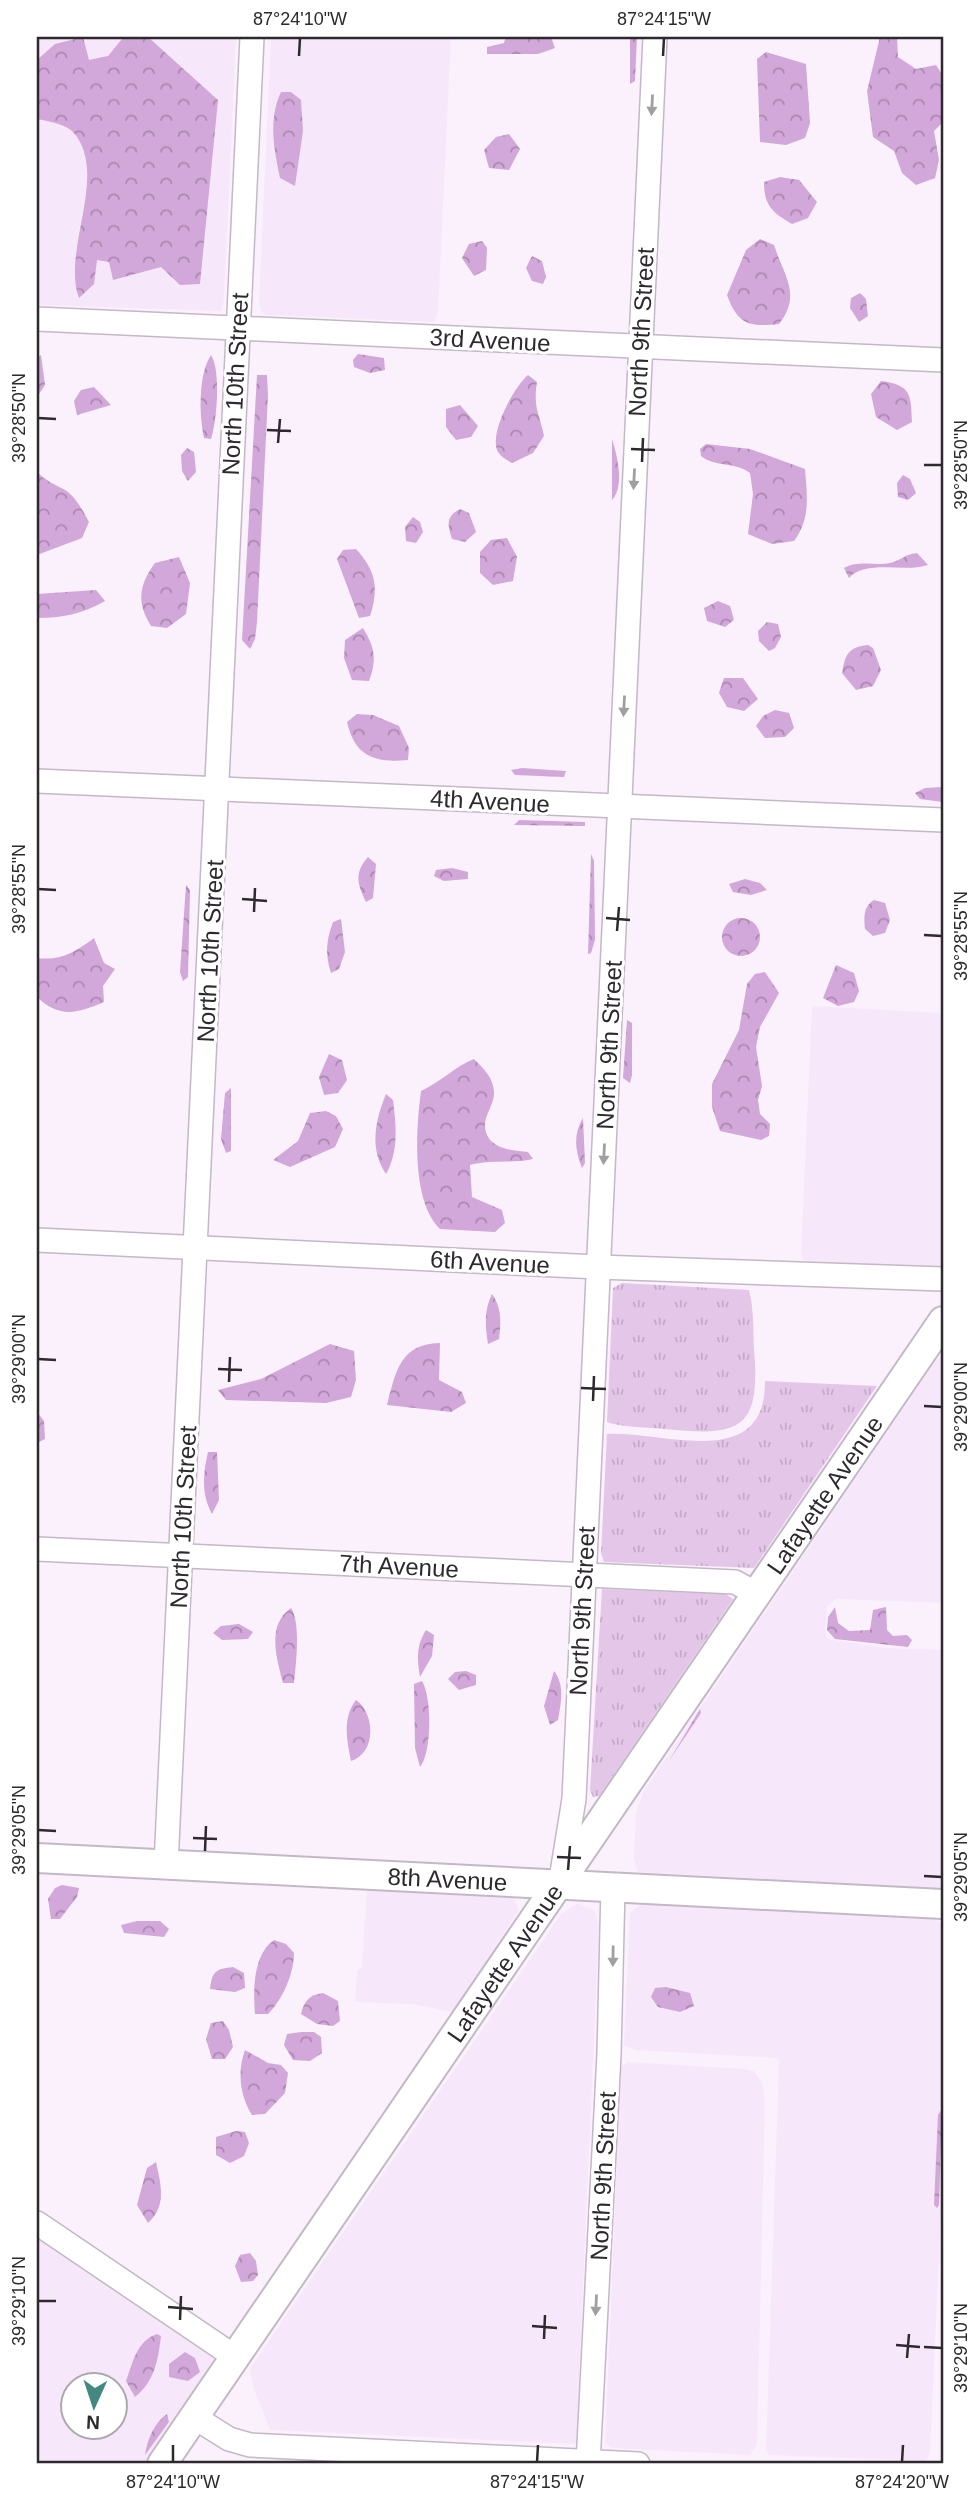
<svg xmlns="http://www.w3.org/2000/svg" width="980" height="2501" font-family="Helvetica,sans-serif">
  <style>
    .built { fill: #f7e7fa; fill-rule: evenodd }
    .grass { fill: url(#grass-tufts) }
    .forest { fill: url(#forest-crowns) }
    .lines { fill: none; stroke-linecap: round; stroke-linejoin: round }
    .minor-casing { stroke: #c3b8c5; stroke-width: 26 }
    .tertiary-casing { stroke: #c3b8c5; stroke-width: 32 }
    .minor { stroke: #fff; stroke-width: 23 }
    .tertiary { stroke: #fff; stroke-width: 28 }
    .oneway { fill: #a09fa1 }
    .ticks { fill: none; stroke: #2d292e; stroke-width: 2.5 }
    .labels { text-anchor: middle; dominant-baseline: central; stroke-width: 6; stroke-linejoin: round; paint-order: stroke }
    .street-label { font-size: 24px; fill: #2d292e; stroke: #fff }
    .neatline { fill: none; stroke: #2d292e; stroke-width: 2.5 }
    .ticks-label { font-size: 18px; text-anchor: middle; fill: #2d292e }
  </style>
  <defs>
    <pattern id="grass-tufts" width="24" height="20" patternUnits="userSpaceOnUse" patternTransform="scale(1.75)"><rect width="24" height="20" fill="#e4c6e9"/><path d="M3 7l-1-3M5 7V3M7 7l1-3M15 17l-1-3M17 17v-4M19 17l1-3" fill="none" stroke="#c4aac8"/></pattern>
    <pattern id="forest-crowns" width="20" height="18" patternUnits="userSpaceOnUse" patternTransform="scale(1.75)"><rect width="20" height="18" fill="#d2a7d9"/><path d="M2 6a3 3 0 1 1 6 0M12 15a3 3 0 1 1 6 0" fill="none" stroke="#ab88b0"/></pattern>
  </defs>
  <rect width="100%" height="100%" fill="#fbf1fd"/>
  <g class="built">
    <polygon points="37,37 236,37 224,300 221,311 37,305"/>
    <polygon points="271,37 451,37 438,312 434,322 266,315 261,311 259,302"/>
    <polygon points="812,1006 943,1013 943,1268 804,1261 801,1254"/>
    <polygon points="943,1355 943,1603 837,1599 827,1606 825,1632 827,1639 886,1648 943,1650 943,1888 638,1872 634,1857 636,1813 643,1792 936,1360"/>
    <polygon points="367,1888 508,1896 515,1900 519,1910 453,2012 412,2004 355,2002 357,1971 362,1967"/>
    <polygon points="578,1903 595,1911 599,1925 576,2444 270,2430 254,2390 250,2368 561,1914"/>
    <polygon points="641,1904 936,1919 943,1925 943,2167 930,2452 926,2461 769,2455 766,2450 779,2061 776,2058 635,2050 624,2045 630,1913"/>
    <polygon points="627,2062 744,2069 754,2071 762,2083 765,2101 757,2444 750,2455 612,2448 605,2443 621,2067"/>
    <path d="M37 2234 211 2353 213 2357 212 2366 145 2464H37ZM74 2386H116V2428H74Z"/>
  </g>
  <g class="grass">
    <path d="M622 1283 749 1290C754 1309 753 1330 754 1349 761 1429 741 1437 665 1429 646 1427 624 1428 607 1422L613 1288Z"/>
    <path d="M765 1381 877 1386 754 1568 604 1562 601 1553 607 1434C664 1431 766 1473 765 1381Z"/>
    <polygon points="602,1589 726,1594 733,1599 599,1796 593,1797 590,1790"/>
  </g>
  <g class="forest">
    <path d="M83 37 89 60 108 56 122 39 148 37 218 100 200 284 180 285 161 267 113 280 109 262 97 260 94 284 79 298C61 251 110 173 73 132 66 124 47 121 37 119V60L55 44Z"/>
    <polygon points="506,37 551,37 555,48 538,54 487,54 487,47 504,43"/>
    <polygon points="630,37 637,37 635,81 630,84"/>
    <polygon points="880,37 897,37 898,57 916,69 936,65 943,76 943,122 934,131 939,160 935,178 916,185 902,173 894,151 873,137 867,91"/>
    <polygon points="766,52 806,64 810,123 805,138 786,145 760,142 757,59"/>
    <path d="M281 92H291L301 100 303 131 295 186 280 178C274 150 268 119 281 92Z"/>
    <polygon points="509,134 520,149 509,170 489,168 484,150 496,137"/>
    <path d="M780 177 799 180 817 202 808 218 792 224C773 213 764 206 764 182Z"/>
    <path d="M760 239 774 245C784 276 802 295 779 324 749 327 738 325 727 295L746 250Z"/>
    <polygon points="482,241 487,248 486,270 474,276 462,258 469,244"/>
    <polygon points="532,256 542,261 546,277 543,284 532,281 526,268"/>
    <polygon points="860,293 866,299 868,316 859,322 850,308 851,298"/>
    <polygon points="358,354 384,358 385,370 370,373 354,367 353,360"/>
    <polygon points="41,355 45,385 37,397 37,358"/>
    <path d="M211 355C221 371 217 420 211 439L204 438C199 415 198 375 211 355Z"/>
    <polygon points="257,375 267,375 268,395 257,622 255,639 250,649 242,640"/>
    <path d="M528 375 537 382C533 407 539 412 544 436L533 453 512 463C507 460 501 457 498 452 488 434 514 387 528 375Z"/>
    <path d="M881 381C911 385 911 394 912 422L897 430 876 417 871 394Z"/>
    <polygon points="94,387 111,405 77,415 74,401 81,390"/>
    <polygon points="460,405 478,426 471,437 456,440 446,427 446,409"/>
    <path d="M612 439C617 455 625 486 612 500Z"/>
    <path d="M706 444 750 449 805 469C807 496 811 518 794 541L772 544 748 534 753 494 750 473C734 461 716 468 701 456L700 449Z"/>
    <polygon points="187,448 194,452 196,472 188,481 182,471 181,455"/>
    <path d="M37 472C46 481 54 484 65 490 76 497 83 511 89 522L82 538 37 555Z"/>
    <polygon points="903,475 910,479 916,493 908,500 898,497 897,483"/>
    <path d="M460 509 469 513 476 532 465 542 452 539C448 525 445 517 460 509Z"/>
    <polygon points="413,517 420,522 423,532 416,543 406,541 405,527"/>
    <polygon points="507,538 517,557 513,581 493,585 480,573 480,552 491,540"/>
    <path d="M356 549C376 571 379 588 370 616L359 618 337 559 343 550Z"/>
    <path d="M917 553 928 565C905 573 866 559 849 578L844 568C858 560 875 566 890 563 900 561 905 554 917 553Z"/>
    <path d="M179 557 190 583 186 614 167 628 151 626C136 602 139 585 155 563Z"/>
    <path d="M96 590 105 601C82 614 62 618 37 618V594Z"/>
    <polygon points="718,601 730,606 734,620 725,627 707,621 704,608"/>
    <polygon points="767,622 778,624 781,637 775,648 769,651 759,641 758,631"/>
    <path d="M363 628C375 648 377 659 369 681L352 680 344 658 345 640Z"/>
    <path d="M868 645 873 648 881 670 873 686 856 690 842 673C845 655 848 647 868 645Z"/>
    <polygon points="724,678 743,678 758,699 744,711 727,707 719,693"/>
    <polygon points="775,710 789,713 794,728 785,737 765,738 756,726 763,716"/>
    <path d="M357 714 373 715 399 726 409 748 408 760C375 763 355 757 347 722Z"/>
    <polygon points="522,768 566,771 564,777 515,775 511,770"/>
    <polygon points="943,787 943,802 920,799 915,793 925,788"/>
    <polygon points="519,820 585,822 585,826 514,825"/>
    <polygon points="591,854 594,861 595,940 591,953 588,954"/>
    <path d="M368 857 376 864 373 898 366 902C357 884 354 873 368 857Z"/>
    <polygon points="452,868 468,872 468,879 444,881 434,876 436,870"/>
    <polygon points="745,879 760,883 767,890 751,895 733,892 729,884"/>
    <polygon points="186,885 190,890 188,977 183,981 180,972"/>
    <path d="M874 900 885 903 890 920 885 933 873 936 865 929C864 917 863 907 874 900Z"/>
    <circle cx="741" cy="937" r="19"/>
    <path d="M341 919 345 952 339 969 331 973C325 954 326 941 333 922Z"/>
    <path d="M94 938 104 963 115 969 103 986 104 1002C78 1013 60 1019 37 997V958C62 961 75 952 94 938Z"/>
    <polygon points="836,965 854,973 859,991 854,1002 838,1006 823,998"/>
    <polygon points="765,972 779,993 760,1027 756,1047 762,1086 758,1100 760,1114 770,1124 769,1136 761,1140 720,1131 712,1107 712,1084 739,1030 747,984 755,974"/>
    <polygon points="627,1020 632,1023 632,1075 630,1083 623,1078"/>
    <polygon points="329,1054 342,1060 347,1080 338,1093 324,1095 319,1077"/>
    <path d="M474 1059C484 1069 493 1077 494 1092 495 1103 485 1114 485 1125 485 1148 511 1151 528 1152L533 1159C512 1164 491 1159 470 1165L472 1197 502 1210 505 1223 495 1232 440 1229C411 1201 416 1129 421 1091 441 1082 454 1067 474 1059Z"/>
    <polygon points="231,1088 231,1151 226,1153 221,1139 225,1093"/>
    <path d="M386 1094 393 1100C396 1125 399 1151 386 1174 369 1149 375 1121 386 1094Z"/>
    <polygon points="326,1111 336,1116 343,1129 335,1147 290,1167 273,1160 298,1141 310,1113"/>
    <path d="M583 1118 585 1163 582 1168C575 1151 573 1134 583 1118Z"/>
    <path d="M492 1294C502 1308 501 1323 499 1339L488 1344C485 1326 484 1310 492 1294Z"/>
    <path d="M440 1343 439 1380 462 1392 466 1403 451 1412 387 1405C396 1371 400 1344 440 1343Z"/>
    <polygon points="330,1344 354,1351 356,1380 351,1397 326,1403 226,1400 218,1390 261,1379"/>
    <polygon points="37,1412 44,1421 45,1439 37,1443"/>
    <path d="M208 1452H217L219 1500 212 1514C201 1494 203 1474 208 1452Z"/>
    <polygon points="835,1607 838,1623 849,1631 870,1630 873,1610 886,1607 887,1630 893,1636 907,1635 912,1640 908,1647 835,1639 827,1630 828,1617"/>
    <path d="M291 1608C301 1623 296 1665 294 1683H283C277 1659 266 1625 291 1608Z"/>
    <polygon points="239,1624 253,1632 248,1639 222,1640 213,1633 221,1626"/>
    <path d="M426 1630 434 1635 432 1656 420 1677C417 1659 416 1646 426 1630Z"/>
    <polygon points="466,1671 476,1675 476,1685 459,1690 448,1679 455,1672"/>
    <path d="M554 1671C565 1685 561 1703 558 1720L550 1725 544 1706Z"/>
    <path d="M422 1681C432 1697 432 1752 420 1767L415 1748 414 1684Z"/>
    <path d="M356 1700C375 1713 377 1753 351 1761 347 1740 342 1718 356 1700Z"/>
    <polygon points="700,1709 701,1713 669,1761"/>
    <polygon points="62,1885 79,1888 77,1897 60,1919 51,1919 48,1899 55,1888"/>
    <polygon points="137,1921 160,1921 169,1929 164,1937 124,1933 121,1925"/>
    <path d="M274 1940 286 1944 294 1953C294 1974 282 2000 268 2014H255C253 1989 253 1955 274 1940Z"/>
    <path d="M233 1967 244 1973 245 1988 235 1992 210 1989C212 1971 216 1969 233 1967Z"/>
    <polygon points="666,1987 690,1993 694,2006 680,2012 658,2007 651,1997 655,1988"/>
    <path d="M323 1993 338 2001 340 2021 333 2026 317 2024 301 2014C304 2001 309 1995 323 1993Z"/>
    <polygon points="223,2021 229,2030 233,2047 225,2059 212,2059 206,2039 211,2023"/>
    <polygon points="301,2032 314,2032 321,2037 322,2053 310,2061 293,2060 284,2045 287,2034"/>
    <path d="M245 2050 268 2063 281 2065 288 2073 285 2093 265 2114 252 2115C240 2096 237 2072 245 2050Z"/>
    <polygon points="942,2109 939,2205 937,2208 934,2205 938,2115"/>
    <polygon points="236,2131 245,2132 249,2143 244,2156 230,2163 216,2155 216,2137"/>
    <path d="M156 2162C161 2185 167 2206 148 2223L137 2205 147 2168Z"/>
    <polygon points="250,2253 256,2261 258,2275 253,2281 241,2282 235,2266 240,2255"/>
    <path d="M157 2334 161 2336C158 2360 155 2381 135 2397L126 2381C133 2363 136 2341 157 2334Z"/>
    <polygon points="185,2352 195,2358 200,2372 188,2381 169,2377 169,2364"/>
    <path d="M167 2414 169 2422 145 2455C147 2440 154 2423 167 2414Z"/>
  </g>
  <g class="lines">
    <defs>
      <g id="minor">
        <polyline points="37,319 943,360"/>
        <polyline points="37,781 943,820"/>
        <polyline points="37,1240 598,1267 943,1279"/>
        <polyline points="37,1549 735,1582 757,1594"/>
        <polyline points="166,1865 252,37"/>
        <polyline points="561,1879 574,1799 655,37"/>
        <polyline points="37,2223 235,2357"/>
        <polyline points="194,2417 229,2439 250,2445 638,2464"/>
        <polyline points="588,2464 609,2054 613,1887"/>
      </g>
      <g id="tertiary">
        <path id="s1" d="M37 1858 943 1904"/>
        <path id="s2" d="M162 2464 943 1321"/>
      </g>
    </defs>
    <use href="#minor" class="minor-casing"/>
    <use href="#tertiary" class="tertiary-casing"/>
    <use href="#minor" class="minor"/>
    <use href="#tertiary" class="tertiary"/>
  </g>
  <defs><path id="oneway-solid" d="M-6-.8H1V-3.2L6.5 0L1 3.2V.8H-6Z" transform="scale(1.75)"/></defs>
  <g class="oneway">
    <use href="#oneway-solid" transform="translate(652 105) rotate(93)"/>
    <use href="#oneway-solid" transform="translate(634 479) rotate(93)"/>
    <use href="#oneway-solid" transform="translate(624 706) rotate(93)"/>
    <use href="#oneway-solid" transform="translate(604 1154) rotate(93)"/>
    <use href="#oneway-solid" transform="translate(613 1956) rotate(91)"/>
    <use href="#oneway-solid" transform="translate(596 2305) rotate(93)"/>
  </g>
  <path class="ticks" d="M299 56 300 38M663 56 664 38M38 418 56 419M267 430 291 431M278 443 280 419M631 449 655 450M642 462 643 438M924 465H942M38 889 56 890M242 899 267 901M254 912 255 888M606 918 630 920M617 931 619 907M924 935 942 936M38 1359 56 1360M218 1369 242 1370M229 1382 230 1357M581 1388 606 1389M593 1401 594 1376M924 1406 942 1407M38 1830 56 1831M193 1838 217 1839M205 1851 206 1826M557 1857 581 1858M568 1870 570 1846M924 1876 942 1877M38 2301H56M168 2307 193 2309M180 2320 181 2296M532 2326 557 2328M544 2339 545 2315M896 2345 920 2347M924 2347 942 2348M907 2358 909 2334M173 2462V2445M537 2462 538 2445M902 2462 903 2445"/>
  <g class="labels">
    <g class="street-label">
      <text transform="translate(641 332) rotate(-87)">North 9th Street</text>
      <text transform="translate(490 340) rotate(3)">3rd Avenue</text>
      <text transform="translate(235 384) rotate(-87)">North 10th Street</text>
      <text transform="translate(490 801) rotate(3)">4th Avenue</text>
      <text transform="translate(210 951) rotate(-87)">North 10th Street</text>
      <text transform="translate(609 1045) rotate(-87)">North 9th Street</text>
      <text transform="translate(490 1262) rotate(3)">6th Avenue</text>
      <text stroke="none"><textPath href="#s2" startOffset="1174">Lafayette Avenue</textPath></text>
      <text transform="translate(183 1517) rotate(-87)">North 10th Street</text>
      <text transform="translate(399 1566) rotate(3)">7th Avenue</text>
      <text transform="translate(582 1611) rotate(-87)">North 9th Street</text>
      <text stroke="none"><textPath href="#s1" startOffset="411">8th Avenue</textPath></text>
      <text stroke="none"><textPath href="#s2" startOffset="607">Lafayette Avenue</textPath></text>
      <text transform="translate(603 2176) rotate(-87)">North 9th Street</text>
    </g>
  </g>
  <rect width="980" height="2501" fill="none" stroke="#ffffff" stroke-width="77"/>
  <g transform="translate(94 2406) rotate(183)"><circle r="33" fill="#ffffff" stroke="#aba9ab" stroke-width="2"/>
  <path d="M0-5L12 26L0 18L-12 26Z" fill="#438981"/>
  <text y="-10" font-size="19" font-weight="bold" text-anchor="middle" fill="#2d292e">N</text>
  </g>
  <rect x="38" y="38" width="904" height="2424" class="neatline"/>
  <g class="ticks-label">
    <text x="300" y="25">87°24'10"W</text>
    <text x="664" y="25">87°24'15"W</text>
    <text transform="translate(19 418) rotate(-90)" y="6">39°28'50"N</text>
    <text transform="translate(961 465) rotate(-90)" y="6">39°28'50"N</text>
    <text transform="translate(19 889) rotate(-90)" y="6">39°28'55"N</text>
    <text transform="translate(961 936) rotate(-90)" y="6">39°28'55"N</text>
    <text transform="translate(19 1359) rotate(-90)" y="6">39°29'00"N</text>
    <text transform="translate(961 1407) rotate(-90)" y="6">39°29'00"N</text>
    <text transform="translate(19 1830) rotate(-90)" y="6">39°29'05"N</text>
    <text transform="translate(961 1877) rotate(-90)" y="6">39°29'05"N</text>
    <text transform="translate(19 2301) rotate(-90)" y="6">39°29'10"N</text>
    <text transform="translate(961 2348) rotate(-90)" y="6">39°29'10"N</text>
    <text x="173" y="2488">87°24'10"W</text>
    <text x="537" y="2488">87°24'15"W</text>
    <text x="902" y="2488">87°24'20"W</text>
  </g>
</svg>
